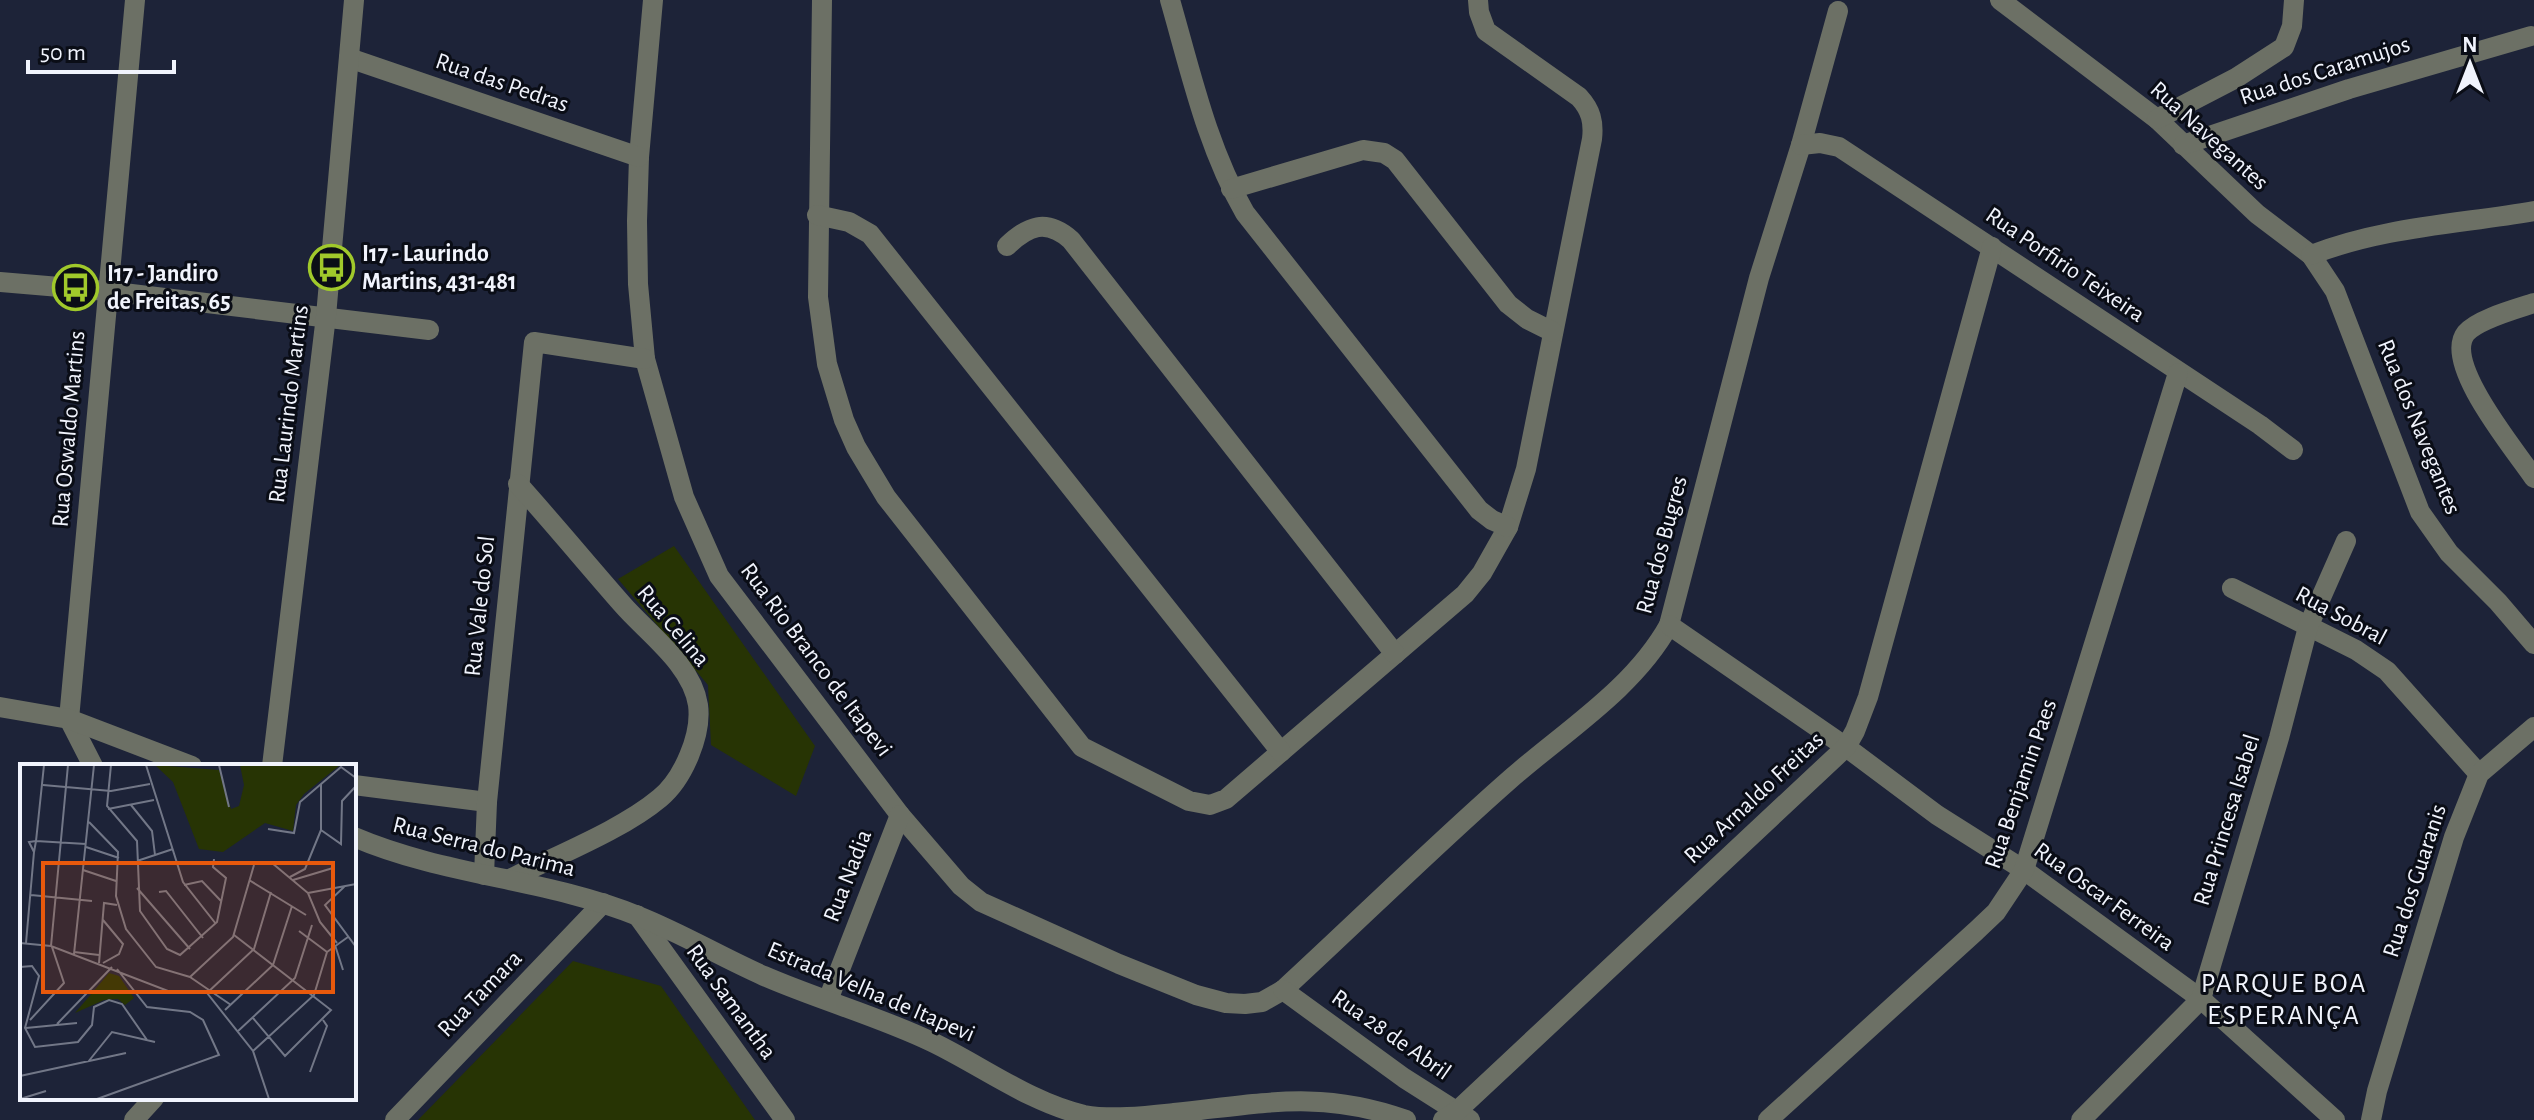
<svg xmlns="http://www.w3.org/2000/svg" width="2534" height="1120" font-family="'Alegreya Sans',sans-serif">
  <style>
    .green { fill: #273404 }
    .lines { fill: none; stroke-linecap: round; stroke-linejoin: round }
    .minor { stroke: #6c7065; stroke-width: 20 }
    .tertiary { stroke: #6c7065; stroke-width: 20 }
    .labels { text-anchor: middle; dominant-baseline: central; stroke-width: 6; stroke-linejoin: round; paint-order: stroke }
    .street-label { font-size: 24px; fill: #f1f4fd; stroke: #0a0d16 }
    .poi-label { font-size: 24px; font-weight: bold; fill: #f1f4fd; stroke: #0a0d16; text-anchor: start }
    .quarter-label { font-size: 28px; letter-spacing: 2px; fill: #f1f4fd; stroke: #0a0d16 }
    .inset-road { fill: none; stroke: #727787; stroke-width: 2 }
    .view { fill: #e8590c; fill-opacity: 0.15; stroke: #e8590c; stroke-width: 4 }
    .inset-edge { fill: none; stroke: #f1f4fd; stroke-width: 4 }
  </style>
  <rect width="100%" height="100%" fill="#1d2338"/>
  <g class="green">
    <polygon points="674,546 815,746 796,796 711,745 708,685 618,579"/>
    <polygon points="573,961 661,986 755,1120 418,1120"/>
  </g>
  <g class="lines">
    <g class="minor">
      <path d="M653 0 639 157 637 221 638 284 645 359 684 497 719 576 900 815 961 886 981 902 1119 964 1196 995 1226 1003 1245 1004 1262 1002 1283 990C1358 921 1431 849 1507 782 1562 733 1633 690 1669 625L1759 278 1801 145 1838 11"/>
      <path d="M822 0 818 297 827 364 844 420 856 447 886 497 1082 747 1189 801 1210 805 1226 799 1465 594 1482 573 1508 527 1526 469 1592 139C1594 122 1591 110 1579 97L1486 31 1479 12 1478 0"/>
      <path d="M1170 0C1191 73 1207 147 1245 213L1479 510 1492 520 1508 527"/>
      <polyline points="2000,0 2157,119 2257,214 2311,255 2335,291 2420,512 2449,553 2498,602 2534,644"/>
      <polyline points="349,58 639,157"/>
      <polyline points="2157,119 2236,78 2284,47 2292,26 2294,0"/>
      <polyline points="1801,145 1820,143 1839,147 2260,425 2293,450"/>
      <polyline points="2183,145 2349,89 2531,36"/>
      <polyline points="1231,189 1363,150 1384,153 1395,160 1508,304 1527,319 1553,332"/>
      <polyline points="817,215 849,222 870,234 1281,752"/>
      <path d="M1007 246C1028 226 1046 218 1071 240L1395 654"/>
      <path d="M2311 255C2382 227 2459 224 2534 211"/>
      <polyline points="0,282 107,291 429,330"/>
      <path d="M2534 303C2516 309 2478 319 2466 333 2442 363 2516 451 2534 478"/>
      <polyline points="2232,588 2356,650 2387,671 2479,774"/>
      <polyline points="1669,625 1846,747 1937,815 2024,870 2201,999 2335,1120"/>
      <polyline points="93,766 69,719 135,0"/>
      <polyline points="272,766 326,316 354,0"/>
      <polyline points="354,785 487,802"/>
      <polyline points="484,875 487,802 534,342 645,359"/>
      <path d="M510 879C555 856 622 830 660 798 683 779 702 735 698 705 692 664 647 633 622 604 587 564 553 523 518 484"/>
      <polyline points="637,915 785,1120"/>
      <polyline points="1283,990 1404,1078 1470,1120"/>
      <polyline points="828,1000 900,815"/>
      <polyline points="134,1120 154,1098"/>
      <polyline points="395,1120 603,903"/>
      <polyline points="1443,1120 1457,1111 1846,747 1855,731 1868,697 1992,247"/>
      <polyline points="1768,1120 1976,931 1996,912 2024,870 2178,373"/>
      <polyline points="2081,1120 2201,999 2279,738 2308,627 2346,541"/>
      <polyline points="2371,1120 2377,1091 2454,837 2479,774 2534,727"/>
    </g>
    <g class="tertiary">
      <polyline points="0,707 69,719 192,766"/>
      <path d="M354 837C445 876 547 879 638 916 681 933 721 957 764 976 819 1000 878 1016 932 1042 982 1066 1029 1102 1084 1115 1112 1120 1146 1116 1174 1113 1261 1104 1320 1089 1406 1120"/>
    </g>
  </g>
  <defs>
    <symbol id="bus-ring" viewBox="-11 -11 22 22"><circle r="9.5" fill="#0a0d16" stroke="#a0c92b" stroke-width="1.5"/><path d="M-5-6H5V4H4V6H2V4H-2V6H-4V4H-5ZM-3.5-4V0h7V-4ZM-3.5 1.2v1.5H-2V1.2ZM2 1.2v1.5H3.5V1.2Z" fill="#a0c92b"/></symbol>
  </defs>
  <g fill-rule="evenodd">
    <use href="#bus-ring" x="306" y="242" width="51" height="51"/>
    <use href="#bus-ring" x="50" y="262" width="51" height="51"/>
  </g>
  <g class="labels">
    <g class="street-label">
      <text transform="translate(2325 71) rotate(-18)">Rua dos Caramujos</text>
      <text transform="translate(502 83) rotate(19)">Rua das Pedras</text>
      <text transform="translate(2209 136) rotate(42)">Rua Navegantes</text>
      <text transform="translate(2065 265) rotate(34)">Rua Porfirio Teixeira</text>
      <text transform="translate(289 404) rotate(-83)">Rua Laurindo Martins</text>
      <text transform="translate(2419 427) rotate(68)">Rua dos Navegantes</text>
      <text transform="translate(69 429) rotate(-85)">Rua Oswaldo Martins</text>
      <text transform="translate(1662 545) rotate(-75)">Rua dos Bugres</text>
      <text transform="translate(480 606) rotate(-84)">Rua Vale do Sol</text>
      <text transform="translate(2341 616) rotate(28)">Rua Sobral</text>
      <text transform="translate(673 626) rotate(50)">Rua Celina</text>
      <text transform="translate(816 660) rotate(53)">Rua Rio Branco de Itapevi</text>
      <text transform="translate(2021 784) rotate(-71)">Rua Benjamin Paes</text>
      <text transform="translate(1754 798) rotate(-43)">Rua Arnaldo Freitas</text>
      <text transform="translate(2227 820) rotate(-73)">Rua Princesa Isabel</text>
      <text transform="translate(484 847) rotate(14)">Rua Serra do Parima</text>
      <text transform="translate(848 876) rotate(-69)">Rua Nadia</text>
      <text transform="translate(2415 881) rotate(-72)">Rua dos Guaranis</text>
      <text transform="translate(2104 897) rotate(36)">Rua Oscar Ferreira</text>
      <text transform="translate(871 992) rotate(23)">Estrada Velha de Itapevi</text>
      <text transform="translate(480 994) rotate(-46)">Rua Tamara</text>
      <text transform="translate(731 1002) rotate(54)">Rua Samantha</text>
      <text transform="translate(1391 1035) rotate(35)">Rua 28 de Abril</text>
    </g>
    <g class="poi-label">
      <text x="362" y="254">I17 - Laurindo<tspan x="362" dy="28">Martins, 431-481</tspan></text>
      <text x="107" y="274">I17 - Jandiro<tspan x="107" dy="28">de Freitas, 65</tspan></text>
    </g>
    <g class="quarter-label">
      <text x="2284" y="984">PARQUE BOA<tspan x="2284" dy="32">ESPERANÇA</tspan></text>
    </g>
  </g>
  <g transform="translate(20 764)">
    <rect width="336" height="336" fill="#1d2338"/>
    <path d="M135 1 199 6 211 45 219 42 224 21 220 1H320L284 30 276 41 273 67 245 59 203 88 179 85 153 18ZM89 209 99 212 114 234 105 241 98 235 84 236 55 249Z" fill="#273404"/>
    <path class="inset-road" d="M91 1 87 42 117 77 120 147 147 185 160 191 197 158 206 114 193 103 194 95M126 1 163 118 196 160M199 1 209 43M23 21 91 27 130 20M111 41 132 67 135 91M88 45 134 36M69 58 98 88 96 132 106 165 136 203 170 213M248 65 274 69 280 38 321 3 336 14M301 66 321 80 322 37 336 22M16 77 9 78 14 88 16 77 24 1M16 77 66 80M66 83 99 94M117 97 153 85M252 99 288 129 300 158 317 179M63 106 96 117M270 113 285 105 301 66V20M229 116 286 151M273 116 313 104M164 121 182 117 201 137M325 122 305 141 336 183M117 124 170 185M139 128 146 127 183 174M288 129 336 120M11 131 72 137M279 167 307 188M214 171 311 246 265 292 233 254M0 179 31 182 148 227 187 229 233 287 249 335M6 179 14 88M315 181 323 206M31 182 48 1M54 188 79 191M54 190 74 1M79 199 84 139 97 141M83 199 99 190 103 180 83 156M0 203 12 202 19 212 5 264 15 283 58 278 72 261 74 243 89 236 102 240 127 276M170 213 213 173 234 101M170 213 211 241M187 229 234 185 251 128M205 246 253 201 272 142M10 256 44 219 32 183M37 260 92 203M6 264 57 259M217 268 275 214 292 161M233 287 294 231 307 188 328 173M68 298 92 268 135 278M290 308 307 262 303 256M0 312 106 289M0 335 26 327M77 335 199 291 183 256 170 248 127 243 97 205"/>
    <path class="view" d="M23 99H313V228H23Z"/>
    <rect width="336" height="336" class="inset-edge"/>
  </g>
  <g transform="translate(2470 64)" stroke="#0a0d16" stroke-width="6" paint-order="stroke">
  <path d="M0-6L14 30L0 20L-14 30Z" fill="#f1f4fd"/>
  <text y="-12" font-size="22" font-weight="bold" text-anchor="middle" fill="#f1f4fd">N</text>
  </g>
  <path d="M28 60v12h146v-12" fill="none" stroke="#f1f4fd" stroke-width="4"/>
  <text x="40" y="60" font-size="24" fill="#f1f4fd" stroke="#0a0d16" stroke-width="6" paint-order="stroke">50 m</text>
</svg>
